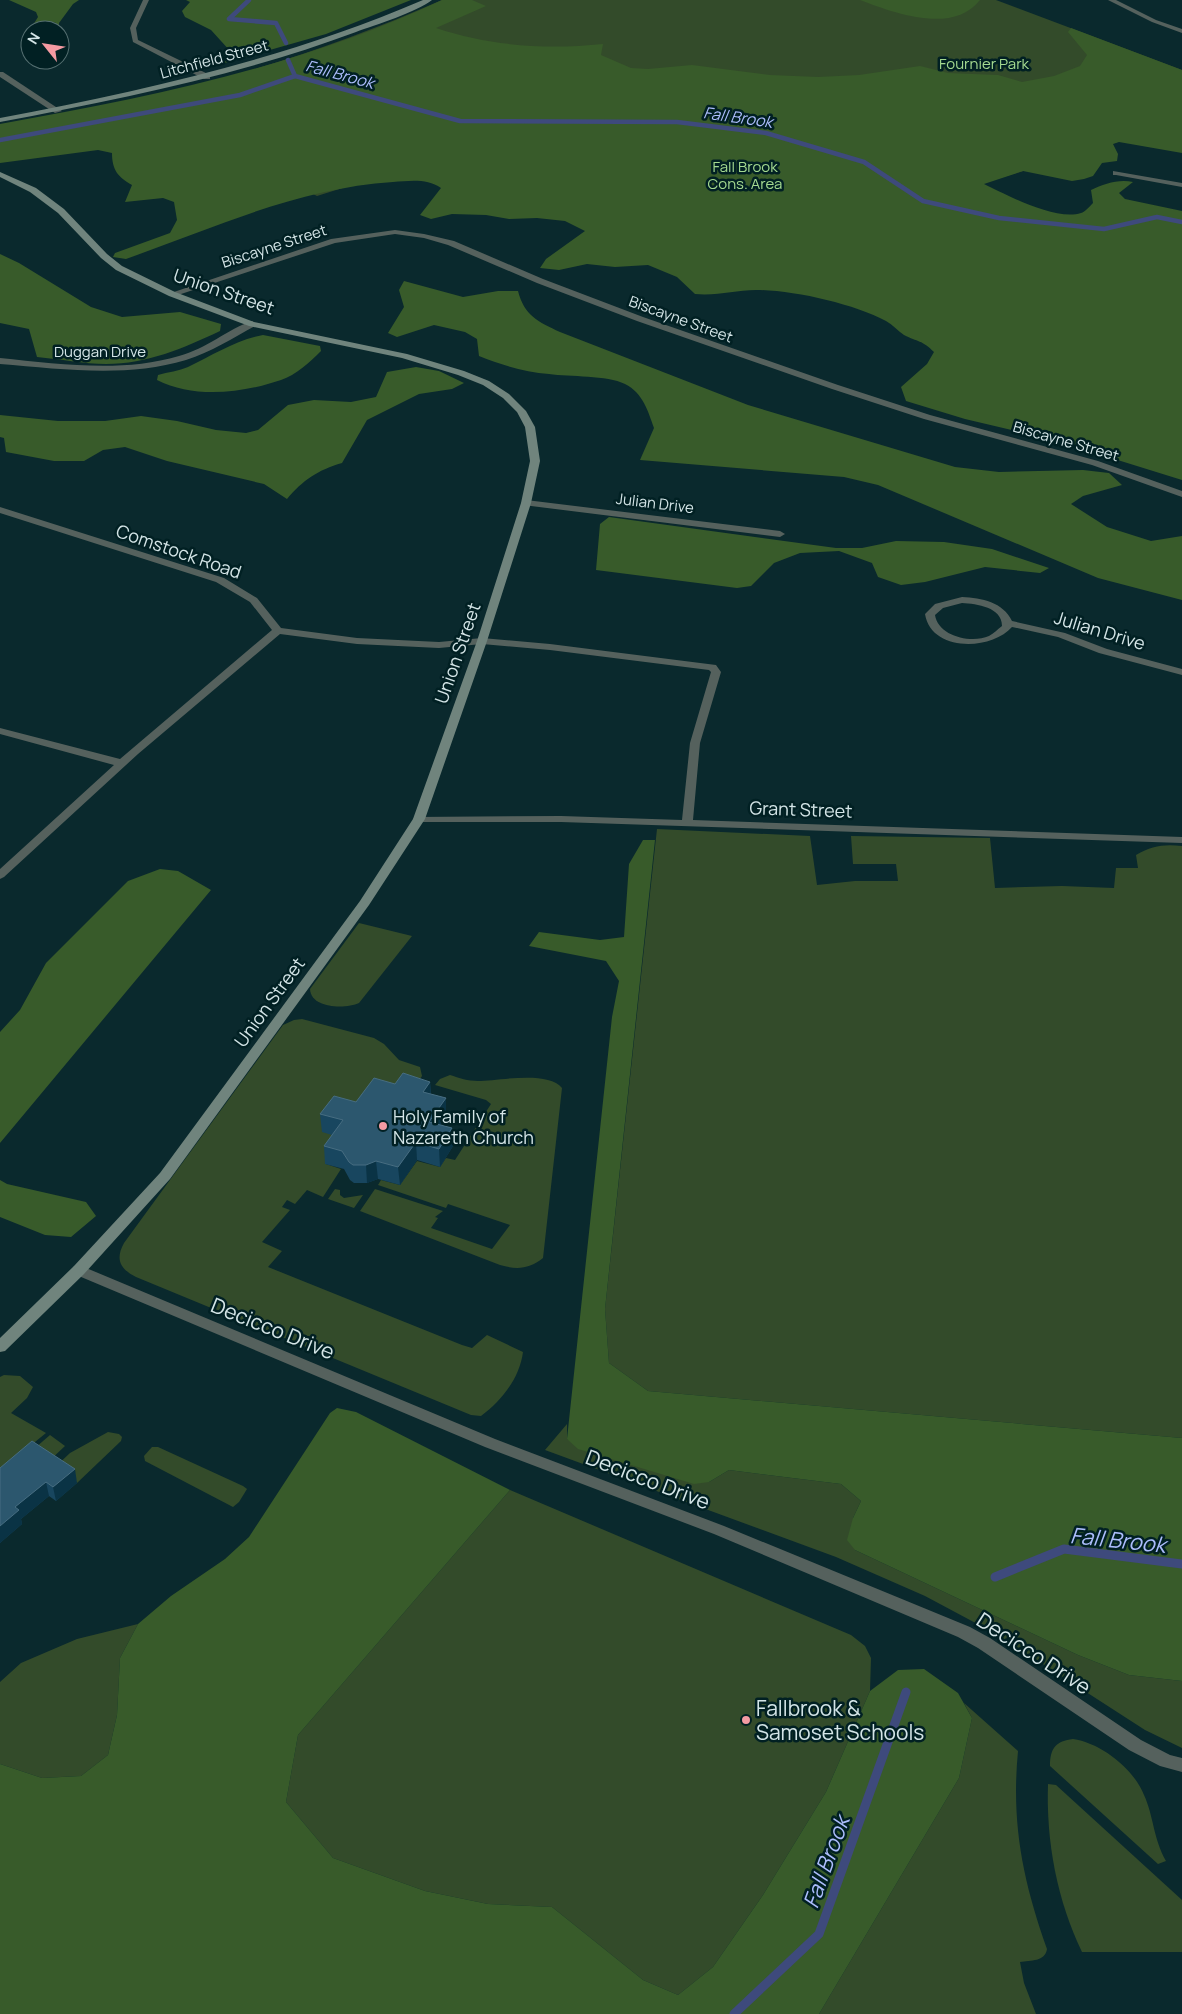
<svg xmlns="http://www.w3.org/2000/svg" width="1182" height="2014" font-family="Manrope,sans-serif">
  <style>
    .green { fill: #334b2a }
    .forest { fill: #385b2a }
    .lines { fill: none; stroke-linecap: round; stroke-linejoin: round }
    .stream-far1 { stroke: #3e4a7c; stroke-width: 4.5 }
    .stream { stroke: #3e4a7c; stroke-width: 9 }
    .street { fill: #55615d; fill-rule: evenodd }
    .secondary { fill: #70847d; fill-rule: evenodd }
    .wall { fill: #18465f }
    .shaded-wall { fill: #0a3345 }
    .building { fill: #2c576e; stroke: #476d81 }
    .poi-dot { fill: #f49aa2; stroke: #012023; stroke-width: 2 }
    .labels { text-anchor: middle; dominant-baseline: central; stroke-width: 5; stroke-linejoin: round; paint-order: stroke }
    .far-street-label { font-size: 15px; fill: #d4e5e7; stroke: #012023 }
    .far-park-label { font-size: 15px; fill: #a4da90; stroke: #012023 }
    .far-water-label { font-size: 16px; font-style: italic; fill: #acbdfc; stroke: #012023 }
    .street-label { font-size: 18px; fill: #d4e5e7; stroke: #012023 }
    .poi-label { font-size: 18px; fill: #d4e5e7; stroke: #012023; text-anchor: start }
    .near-street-label { font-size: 21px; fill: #d4e5e7; stroke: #012023 }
    .near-poi-label { font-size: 21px; fill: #d4e5e7; stroke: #012023; text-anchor: start }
    .near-water-label { font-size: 22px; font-style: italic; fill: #acbdfc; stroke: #012023 }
  </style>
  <rect width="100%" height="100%" fill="#0a292d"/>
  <g class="green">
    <path d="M442 0H996L1182 70V122L738 259 492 141 317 196 128 101C236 79 342 44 442 0Z"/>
    <path d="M657 829 810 836 817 885 855 881H898L896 864H853L851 836 990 838 995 888 1062 886 1114 888 1116 868H1138L1136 855C1152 846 1163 844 1182 846V1438L648 1391 609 1363 605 1309Z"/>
    <path d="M359 923 412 936 359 1003C346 1009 311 1009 310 989Z"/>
    <path d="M302 1019 374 1038 384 1044 399 1060 420 1067 422 1076 410 1093 344 1138 326 1164 341 1169 323 1197 307 1190 295 1204 287 1200 282 1207 290 1210 262 1242 282 1251 268 1267 462 1345 472 1348 487 1335 523 1352C520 1377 502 1401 481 1416L471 1415 136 1277C120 1269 115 1259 124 1243L283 1025 294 1020Z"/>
    <path d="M450 1075C459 1078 468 1081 478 1081 498 1081 548 1070 562 1088L543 1258C529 1269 517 1270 500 1265L360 1211 375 1189 443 1211 435 1217 438 1218 431 1228 492 1249 510 1225 448 1204 446 1208 378 1185 381 1180 400 1185 417 1161 440 1167 446 1158 455 1160 491 1104 486 1100 435 1085 440 1079Z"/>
    <polygon points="335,1189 340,1190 340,1195 344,1198 363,1195 354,1208 328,1199"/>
    <polygon points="4,1375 20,1376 33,1387 27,1398 11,1413 46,1433 9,1463 0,1500 0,1377"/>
    <polygon points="567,1424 567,1439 709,1482 729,1470 841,1484 861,1501 853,1518 855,1550 1078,1655 1129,1675 1182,1681 1182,1748 1145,1730 998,1635 925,1596 836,1557 545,1450"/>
    <polygon points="108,1432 119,1434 122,1437 121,1441 77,1483 54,1468 70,1453"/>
    <polygon points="50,1435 65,1446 47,1463 20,1461"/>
    <polygon points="152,1447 158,1447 243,1486 247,1489 239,1502 233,1507 145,1461 144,1456"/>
    <polygon points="510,1490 851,1635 865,1646 871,1658 870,1691 826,1792 763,1895 713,1967 678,1995 643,1980 552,1907 488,1904 425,1891 333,1858 286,1802 298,1735"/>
    <polygon points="138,1624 120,1658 117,1715 108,1755 81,1776 42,1778 0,1764 0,1682 21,1663 77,1639"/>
    <path d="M964 1703 1018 1751C1011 1824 1023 1881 1047 1949 1045 1962 1031 1960 1020 1962L1024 1983 1036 2014H819L959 1778 972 1718Z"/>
    <path d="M1073 1739C1101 1743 1134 1769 1144 1795 1154 1817 1153 1838 1166 1861L1158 1864 1050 1766C1050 1748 1056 1741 1073 1739Z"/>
    <path d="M1048 1784 1056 1785 1182 1900V1952H1082C1057 1900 1046 1842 1048 1784Z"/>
  </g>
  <g class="forest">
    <polygon points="9,0 79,0 73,4 59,23 59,30 30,30 38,17 36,12"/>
    <polygon points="186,0 411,0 326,34 221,64 231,57 231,52 211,30 185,17 182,11 190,2"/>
    <path d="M442 0H472L486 6 436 28C491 46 546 50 603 44L601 55 631 68 648 69 692 65 770 75 818 77 859 75 920 66 948 73 998 75 1022 82 1054 76 1080 66 1087 55 1068 32 1071 28 1182 70V153L1119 142 1113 144 1118 154 1117 161 1102 163 1093 176 1084 179 1072 181 1023 171 984 184C1007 195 1055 221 1081 213 1085 212 1090 206 1093 203L1091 190C1104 184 1118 179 1133 182L1119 193 1125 199 1182 211V480L1050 439 965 419 906 401 901 387 927 364 934 352C922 340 918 342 904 335 898 331 893 325 886 321 854 304 793 290 756 290 735 290 718 296 695 294L677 277 648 265 615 267 587 264 559 270 540 268 546 259 585 231 565 221 537 218 509 219 486 215 452 214 431 219 420 215 441 188C427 178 409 181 393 182 299 188 213 228 126 259L113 257 115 253 170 233 177 220 174 202 163 198 125 202 132 185C118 177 112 170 112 153L98 150 0 163V124C152 97 302 66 442 0Z"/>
    <path d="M860 0H980C953 35 894 13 860 0Z"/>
    <path d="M0 254 19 263 91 307 122 317 180 312 221 324 220 331C184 348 147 364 106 364 84 364 60 359 37 357L29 329 0 323Z"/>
    <path d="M404 281 463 297 498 291H518C524 315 538 322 560 332L748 405 955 467 999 472 1083 470 1109 473 1122 485 1083 496 1071 504 1107 527 1151 541 1182 536V600L1098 578 878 485 844 477 640 460 654 428C648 411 643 393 625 384 607 375 570 377 549 374 525 372 501 365 479 356L477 339 465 332 434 325 397 337 388 333 404 307 399 290Z"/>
    <path d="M263 335 320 346 321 351C310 362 296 375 281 380 243 393 194 399 157 380L158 375C168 372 179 371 188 367 213 355 236 340 263 335Z"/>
    <path d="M416 367 439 371 464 383 452 389 419 394 367 420 342 463C318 470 303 480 287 499L264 484 167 461 125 447 103 450 84 461H54L6 452 4 438 0 437V415L58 421H105L141 416 177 421 216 430 246 433 258 430 288 405 314 400 351 402 376 397 387 372Z"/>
    <polygon points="609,517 836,548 862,548 896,541 944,542 992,549 1049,568 1040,573 985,567 925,582 901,585 878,577 872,563 839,551 800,553 774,563 751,586 737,588 596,570 600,524"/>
    <polygon points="643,840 655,840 605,1309 609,1363 648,1391 1182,1438 1182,1681 1129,1675 1078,1655 855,1550 847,1540 853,1518 861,1501 841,1484 729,1470 709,1482 694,1484 578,1449 567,1439 612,1017 619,981 606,961 529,946 539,932 600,940 624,937 629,864"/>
    <polygon points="160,869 178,871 211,890 0,1143 0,1032 20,1010 46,963 128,881"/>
    <polygon points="0,1180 7,1184 86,1202 96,1216 71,1237 45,1235 0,1217"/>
    <polygon points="337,1408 356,1412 510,1490 298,1735 286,1802 333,1858 425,1891 488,1904 552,1907 643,1980 678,1995 713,1967 763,1895 826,1792 870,1691 898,1670 924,1669 958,1693 972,1718 959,1778 819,2014 0,2014 0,1764 42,1778 81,1776 108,1755 117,1715 120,1658 138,1624 171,1596 225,1559 249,1537 330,1413"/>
  </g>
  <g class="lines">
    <g class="stream-far1">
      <polyline points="249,0 229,19 276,23 286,43"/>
      <polyline points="288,60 295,76 460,121 677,122 766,133 864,162 923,201 999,218 1104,229 1157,217 1182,222"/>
      <polyline points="0,140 240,95 295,76"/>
    </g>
    <g class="stream">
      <polyline points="995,1577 1064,1549 1182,1564"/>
      <polyline points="734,2014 819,1934 906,1692"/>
    </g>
    <g class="street">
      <polygon points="143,0 149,0 136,28 138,40 210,75 210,79 204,79 133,42 130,28"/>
      <polygon points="1108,0 1116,0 1156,20 1182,29 1182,33 1152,22"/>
      <polygon points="0,72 3,72 62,111 55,113 0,77"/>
      <polygon points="1113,171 1182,183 1182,187 1116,175 1113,175"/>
      <polygon points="395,230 424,234 454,241 543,279 643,317 838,385 930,415 1098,461 1182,491 1182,497 1092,465 924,419 832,389 637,321 537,283 448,245 424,238 395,234 335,243 175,296 168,294 331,239"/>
      <path d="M252 321 256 324 255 326C233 338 211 352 186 360 126 378 62 369 0 364V358C59 364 122 373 179 356 206 349 228 329 252 321Z"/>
      <polygon points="526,500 780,531 785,534 780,537 523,505 521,503"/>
      <polygon points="0,507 224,578 257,598 281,628 357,638 439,642 482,638 550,644 716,665 721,672 700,743 693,820 1182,837 1182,843 561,822 419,822 415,821 413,819 415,817 561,816 682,820 690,743 711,672 709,670 550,650 482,644 439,648 357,644 280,634 138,754 4,877 0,879 0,869 114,765 0,734 0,728 120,759 272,630 250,602 216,582 0,513"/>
      <path d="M962 597C982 598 1003 602 1012 621L1065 633 1107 649 1182 669V675L1099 653 1058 637 1012 627C991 651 931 652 925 614L935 604ZM962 603C977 604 1002 607 1002 626 998 629 993 634 989 636 971 644 938 636 935 615L943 608Z"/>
      <polygon points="79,1265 495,1439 724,1526 970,1627 990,1638 1141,1740 1170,1755 1182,1758 1182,1772 1160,1766 1129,1750 978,1648 958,1637 714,1534 485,1447 74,1274 72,1270 74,1266"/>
    </g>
    <g class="secondary">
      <path d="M423 0H432C417 12 375 25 356 32 241 75 120 99 0 122V118C147 90 285 59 423 0Z"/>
      <polygon points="0,172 36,188 64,209 107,254 122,266 175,292 254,322 407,354 464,371 489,381 509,394 526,411 535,427 540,461 531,503 487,641 425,819 369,905 170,1179 84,1274 5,1351 0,1352 0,1338 74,1266 160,1173 360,901 413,819 477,641 521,503 530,461 525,427 517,412 503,398 483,385 458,375 402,358 249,326 169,296 116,270 101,258 58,213 30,192 0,177"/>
    </g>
  </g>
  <g class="wall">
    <polygon points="430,1082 431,1094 446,1098 446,1116 440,1125 452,1128 453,1146 440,1167 417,1160 400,1185 378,1179 367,1183 354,1183 350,1180 344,1169 325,1164 324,1146 332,1135 322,1132 320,1114 356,1102 395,1084"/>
    <polygon points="0,1468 77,1483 56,1501 49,1496 21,1519 22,1524 0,1543"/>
  </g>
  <g class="shaded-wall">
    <polygon points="430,1082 431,1100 423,1092"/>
    <polygon points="446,1098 446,1116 430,1140 429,1122"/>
    <polygon points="452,1128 453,1146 440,1167 439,1149"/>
    <polygon points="416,1142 417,1160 400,1185 398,1167"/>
    <polygon points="376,1161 378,1179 367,1183 366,1165"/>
    <polygon points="75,1469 77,1483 56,1501 53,1487"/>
    <polygon points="46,1482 49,1496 21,1519 22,1524 0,1543 0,1526 15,1507"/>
  </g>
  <g class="building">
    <polygon points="403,1073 430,1082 423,1092 446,1098 429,1122 452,1128 439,1149 416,1142 398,1167 376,1161 366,1165 353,1165 349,1162 342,1151 324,1146 343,1120 320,1114 334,1096 356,1102 374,1078 395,1084"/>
    <polygon points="32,1441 75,1469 53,1487 46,1482 15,1507 19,1510 0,1526 0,1468"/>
  </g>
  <g class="poi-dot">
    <circle cx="383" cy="1126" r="5"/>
    <circle cx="746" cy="1720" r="5"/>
  </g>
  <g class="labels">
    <g class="far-street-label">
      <text transform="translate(214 59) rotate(-15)">Litchfield Street</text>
      <text transform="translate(274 246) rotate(-18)">Biscayne Street</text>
      <text transform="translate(681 319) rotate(20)">Biscayne Street</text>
      <text x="100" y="351">Duggan Drive</text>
      <text transform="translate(1066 441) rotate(16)">Biscayne Street</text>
      <text transform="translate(655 503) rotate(7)">Julian Drive</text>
    </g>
    <g class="far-park-label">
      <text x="984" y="63">Fournier Park</text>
      <text x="745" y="166">Fall Brook<tspan x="745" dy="17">Cons. Area</tspan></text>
    </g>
    <g class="far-water-label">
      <text transform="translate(340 74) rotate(15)">Fall Brook</text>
      <text transform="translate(738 117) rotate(8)">Fall Brook</text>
    </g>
    <g class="street-label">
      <text transform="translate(224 291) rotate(19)">Union Street</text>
      <text transform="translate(179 551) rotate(19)">Comstock Road</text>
      <text transform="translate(1100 630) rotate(17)">Julian Drive</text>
      <text transform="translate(457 653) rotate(-71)">Union Street</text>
      <text transform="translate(801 809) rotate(2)">Grant Street</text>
      <text transform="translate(269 1002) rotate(-54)">Union Street</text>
    </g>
    <g class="poi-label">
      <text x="393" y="1116">Holy Family of<tspan x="393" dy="21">Nazareth Church</tspan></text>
    </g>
    <g class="near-street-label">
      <text transform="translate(273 1328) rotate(22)">Decicco Drive</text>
      <text transform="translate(648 1479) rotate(21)">Decicco Drive</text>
      <text transform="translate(1034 1653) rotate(33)">Decicco Drive</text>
    </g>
    <g class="near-poi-label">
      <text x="756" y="1708">Fallbrook &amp;<tspan x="756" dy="24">Samoset Schools</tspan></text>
    </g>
    <g class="near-water-label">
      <text transform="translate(1118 1540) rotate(6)">Fall Brook</text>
      <text transform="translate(826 1862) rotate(-70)">Fall Brook</text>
    </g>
  </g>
  <g transform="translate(45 45) rotate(300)"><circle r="24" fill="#012023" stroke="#556f71"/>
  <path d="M0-4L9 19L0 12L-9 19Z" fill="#f49aa2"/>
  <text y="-8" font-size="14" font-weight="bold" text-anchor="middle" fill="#d4e5e7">N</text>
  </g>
</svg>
